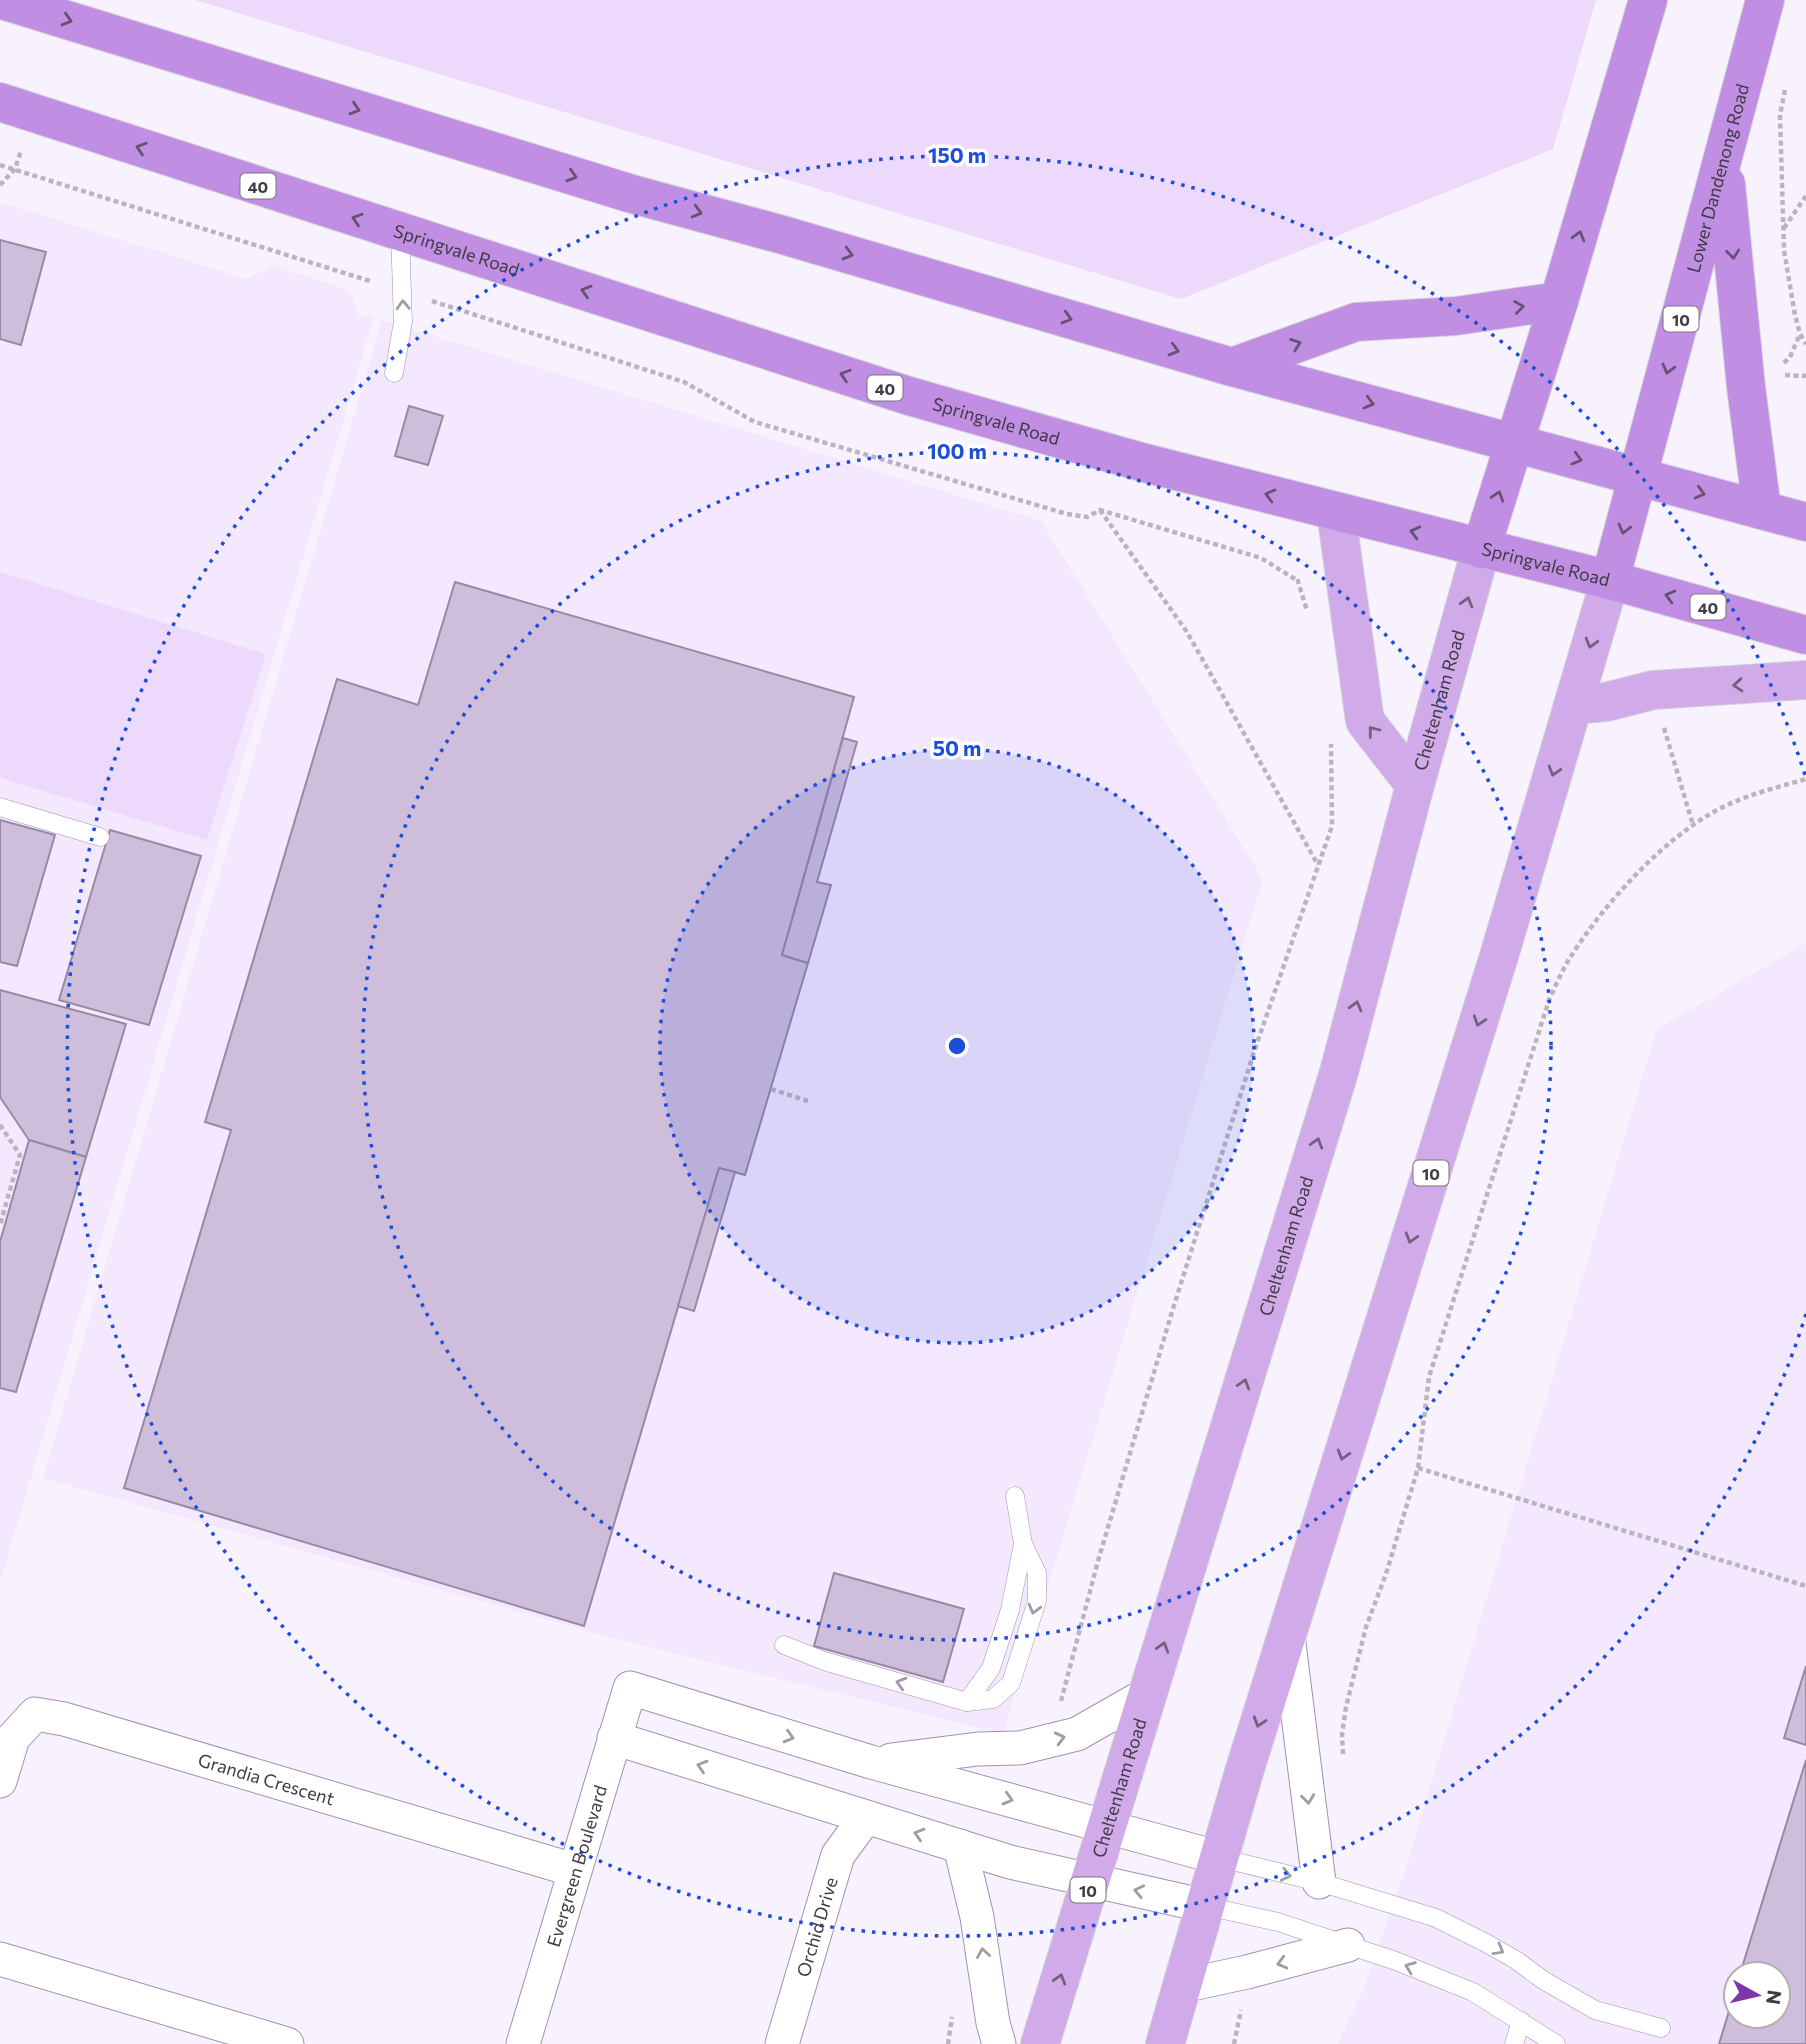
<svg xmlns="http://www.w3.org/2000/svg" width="1806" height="2044" font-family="Commissioner,sans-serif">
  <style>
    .built { fill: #f4e8fe; fill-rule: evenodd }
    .green { fill: #ecd9fb }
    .building { fill: #cebedb; stroke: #9889a4; stroke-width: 2 }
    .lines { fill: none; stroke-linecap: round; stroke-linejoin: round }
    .service-casing { stroke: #a191ad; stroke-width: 19 }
    .minor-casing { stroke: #a191ad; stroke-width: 35 }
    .primary-casing { stroke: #d5d4d6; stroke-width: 40 }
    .trunk-casing { stroke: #d5d4d6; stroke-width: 40 }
    .path { stroke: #bab4c0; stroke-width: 4.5; stroke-dasharray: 5 3.5; stroke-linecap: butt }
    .service { stroke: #fff; stroke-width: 18 }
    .minor { stroke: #fff; stroke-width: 33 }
    .primary { stroke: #d0aae9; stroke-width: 38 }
    .trunk { stroke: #c08ee2; stroke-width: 38 }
    .oneway { stroke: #665374 }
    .oneway2 { stroke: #a09ca2 }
    .oneway3 { stroke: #72617e }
    .ring { fill: none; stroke: #1d4ed8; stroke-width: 3.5; stroke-dasharray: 3.5 7 }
    .labels { text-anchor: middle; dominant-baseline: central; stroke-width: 7; stroke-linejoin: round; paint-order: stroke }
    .shield { fill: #fff; stroke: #79757d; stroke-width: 2 }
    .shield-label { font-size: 16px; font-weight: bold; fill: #403a45 }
    .street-label { font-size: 18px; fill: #403a45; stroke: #fff }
    .centre { fill: #1d4ed8; stroke: #fff; stroke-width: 3.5 }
    .ring-label { font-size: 21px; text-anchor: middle; font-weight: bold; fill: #1d4ed8; stroke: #fff; stroke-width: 7; stroke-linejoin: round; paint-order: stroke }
  </style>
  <rect width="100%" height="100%" fill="#f8f2fe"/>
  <g class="built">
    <polygon points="0,202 247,279 271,265 350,291 359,316 374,317 0,1582"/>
    <polygon points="382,320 1041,521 1263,879 1003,1734 601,1635 43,1478"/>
    <path d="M1806 943V2044H1338L1365 1985 1404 1874 1657 1029ZM1736 1974H1778V2016H1736Z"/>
  </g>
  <g class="green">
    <polygon points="195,0 1596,0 1553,149 1181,299"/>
    <polygon points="0,572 266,654 207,840 0,778"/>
  </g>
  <g class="building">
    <polygon points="0,240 46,252 21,345 0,339"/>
    <polygon points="409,406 443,416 428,465 395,456"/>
    <polygon points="455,582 854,697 782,955 808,963 745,1175 719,1168 584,1626 124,1488 231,1130 205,1122 337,679 418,705"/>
    <polygon points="843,738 857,742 817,882 831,885 808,963 782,955"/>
    <polygon points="0,820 55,835 17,966 0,962"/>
    <polygon points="110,830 201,856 149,1025 59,1000"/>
    <polygon points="0,990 126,1024 86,1157 29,1140 0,1097"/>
    <polygon points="29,1140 86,1157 16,1392 0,1388 0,1242"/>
    <polygon points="719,1168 735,1172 694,1311 678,1306"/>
    <polygon points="834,1573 964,1609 943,1682 814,1646"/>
    <polygon points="1806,1666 1806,1745 1784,1738"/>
    <polygon points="1806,1760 1806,2044 1719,2044 1736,1988 1736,2016 1778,2016 1778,1974 1740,1974"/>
  </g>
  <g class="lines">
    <defs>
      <g id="service">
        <polyline points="394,373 403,322 400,233"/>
        <polyline points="0,807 100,837"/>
        <polyline points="784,1645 824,1661 967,1702 993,1699 1011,1683 1037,1601 1037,1573 1023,1544 1015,1496"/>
        <polyline points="967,1702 991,1668 1010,1610 1023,1544"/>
        <polyline points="1220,1858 1319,1882 1436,1918 1486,1943 1516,1960 1543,1980 1595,2010 1661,2028"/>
        <polyline points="1206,1906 1278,1922 1396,1961 1473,1992 1556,2044"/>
        <polyline points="1514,2044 1521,2021"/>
      </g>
      <g id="minor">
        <polyline points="1288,1636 1319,1882"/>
        <polyline points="614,1738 1010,1862 1206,1906"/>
        <polyline points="891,1760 978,1749 1020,1748 1077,1734 1149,1693"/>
        <path id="s1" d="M0 1781 13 1738 35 1714 64 1719 574 1870"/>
        <polyline points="960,1846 977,1917 993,2023 999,2044"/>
        <polyline points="0,1959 287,2044"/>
        <polyline points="1182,1986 1247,1972 1348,1945"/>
        <path id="s2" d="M523 2044 630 1688 871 1762 1220 1858"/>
        <path id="s3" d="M782 2044 838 1855 866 1817"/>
      </g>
      <g id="primary">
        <polyline points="1336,512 1365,721 1415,785"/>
        <polyline points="1573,705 1606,702 1653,690 1806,680"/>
        <path id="s4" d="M1040 2044 1339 1072 1415 785 1481 549"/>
        <polyline points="1165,2044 1244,1772 1499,956 1610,580"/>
      </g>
      <g id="trunk">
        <polyline points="2,0 632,194 783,235 1232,367 1806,522"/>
        <path id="s5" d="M0 102 909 396 1145 463 1610 580 1806 635"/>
        <polyline points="1726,184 1746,387 1762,510"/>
        <polyline points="1232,367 1356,322 1456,316 1559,301"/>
        <polyline points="1481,549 1559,301 1648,0"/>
        <path id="s6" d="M1610 580 1765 0"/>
      </g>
    </defs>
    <use href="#service" class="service-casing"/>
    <use href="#minor" class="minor-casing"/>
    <use href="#primary" class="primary-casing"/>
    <use href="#trunk" class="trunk-casing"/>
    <g class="path">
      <polyline points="1785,90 1780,115 1784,250 1795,315 1800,334 1806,344"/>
      <polyline points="0,165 373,282"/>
      <polyline points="0,185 15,169 21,151"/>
      <polyline points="1784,228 1806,196"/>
      <polyline points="432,301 684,382 755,422 1067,514 1087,517 1100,510 1261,558 1298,581"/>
      <polyline points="1784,363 1790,357 1800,334"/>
      <polyline points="1785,375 1806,376"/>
      <polyline points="1100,510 1187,632 1318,865"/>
      <polyline points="1300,581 1298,581 1307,611"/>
      <polyline points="1664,728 1693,825"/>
      <polyline points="771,1089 808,1101"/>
      <polyline points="0,1125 20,1155 0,1225"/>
      <polyline points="1418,1468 1806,1586"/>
      <polyline points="1061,1701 1098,1561 1171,1315 1254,1052 1332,826 1331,744"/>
      <path d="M1343 1754 1342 1734 1346 1707 1366 1627 1386 1574 1418 1468 1429 1377 1549 1000C1555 987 1561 973 1568 961 1603 904 1671 828 1734 802 1757 792 1782 786 1806 779"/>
      <polyline points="948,2044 952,2017"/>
      <polyline points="1234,2044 1241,2010"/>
    </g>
    <use href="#service" class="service"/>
    <use href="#minor" class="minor"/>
    <use href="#primary" class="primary"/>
    <use href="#trunk" class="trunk"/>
  </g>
  <defs><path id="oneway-chevron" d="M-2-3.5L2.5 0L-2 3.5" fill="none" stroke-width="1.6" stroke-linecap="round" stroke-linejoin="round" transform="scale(1.75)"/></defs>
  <g class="oneway">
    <use href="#oneway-chevron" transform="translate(67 20) rotate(17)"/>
    <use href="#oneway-chevron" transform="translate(355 109) rotate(17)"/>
    <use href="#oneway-chevron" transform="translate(141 148) rotate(-162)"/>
    <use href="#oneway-chevron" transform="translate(572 176) rotate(17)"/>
    <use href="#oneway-chevron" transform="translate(697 212) rotate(15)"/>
    <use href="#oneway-chevron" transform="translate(357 219) rotate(-162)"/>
    <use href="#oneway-chevron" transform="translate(1579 236) rotate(-74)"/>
    <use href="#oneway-chevron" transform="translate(848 254) rotate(16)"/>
    <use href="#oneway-chevron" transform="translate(1733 254) rotate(84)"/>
    <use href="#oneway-chevron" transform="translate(586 291) rotate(-163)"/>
    <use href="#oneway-chevron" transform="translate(1519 307) rotate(-8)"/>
    <use href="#oneway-chevron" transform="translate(1067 318) rotate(16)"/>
    <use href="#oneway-chevron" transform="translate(1296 344) rotate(-20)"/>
    <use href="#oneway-chevron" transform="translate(1174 350) rotate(16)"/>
    <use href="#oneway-chevron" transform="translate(1668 369) rotate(105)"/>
    <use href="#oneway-chevron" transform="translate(845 375) rotate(-162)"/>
    <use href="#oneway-chevron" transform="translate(1369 403) rotate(15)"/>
    <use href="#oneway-chevron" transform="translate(1577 459) rotate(16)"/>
    <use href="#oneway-chevron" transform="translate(1700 493) rotate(15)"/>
    <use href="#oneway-chevron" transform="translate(1270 495) rotate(-165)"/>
    <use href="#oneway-chevron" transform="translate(1498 496) rotate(-72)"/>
    <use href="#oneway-chevron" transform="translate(1624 529) rotate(105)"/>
    <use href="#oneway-chevron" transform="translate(1415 532) rotate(-166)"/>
    <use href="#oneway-chevron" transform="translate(1670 596) rotate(-165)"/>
  </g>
  <g class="oneway2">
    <use href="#oneway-chevron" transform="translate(403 305) rotate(-92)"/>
    <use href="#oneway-chevron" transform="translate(1034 1609) rotate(105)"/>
    <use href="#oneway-chevron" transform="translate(901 1683) rotate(-164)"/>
    <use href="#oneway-chevron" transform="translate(789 1737) rotate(17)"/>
    <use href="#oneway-chevron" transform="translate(1060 1738) rotate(-14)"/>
    <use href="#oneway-chevron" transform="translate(702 1766) rotate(-163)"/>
    <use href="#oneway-chevron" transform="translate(1008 1799) rotate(16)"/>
    <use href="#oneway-chevron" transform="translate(1308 1799) rotate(83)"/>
    <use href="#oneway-chevron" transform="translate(919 1834) rotate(-163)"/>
    <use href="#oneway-chevron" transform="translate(1286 1875) rotate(12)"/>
    <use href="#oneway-chevron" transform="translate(1139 1891) rotate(-168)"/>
    <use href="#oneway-chevron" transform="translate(1499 1950) rotate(30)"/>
    <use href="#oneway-chevron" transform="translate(983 1953) rotate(-99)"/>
    <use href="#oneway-chevron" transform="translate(1282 1963) rotate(165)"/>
    <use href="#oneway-chevron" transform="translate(1410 1967) rotate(-159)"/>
  </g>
  <g class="oneway3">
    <use href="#oneway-chevron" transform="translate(1467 602) rotate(-74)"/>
    <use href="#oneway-chevron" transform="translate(1591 643) rotate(106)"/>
    <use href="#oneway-chevron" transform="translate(1738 685) rotate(176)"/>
    <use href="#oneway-chevron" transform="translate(1373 731) rotate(-128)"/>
    <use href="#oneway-chevron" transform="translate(1554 771) rotate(106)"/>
    <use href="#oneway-chevron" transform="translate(1356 1006) rotate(-75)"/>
    <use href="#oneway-chevron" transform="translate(1479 1021) rotate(108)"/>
    <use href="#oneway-chevron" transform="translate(1317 1143) rotate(-73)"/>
    <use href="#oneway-chevron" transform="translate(1411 1238) rotate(107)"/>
    <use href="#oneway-chevron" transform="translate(1244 1384) rotate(-73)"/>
    <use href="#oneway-chevron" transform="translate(1343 1455) rotate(107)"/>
    <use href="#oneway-chevron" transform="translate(1163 1647) rotate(-73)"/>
    <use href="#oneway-chevron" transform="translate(1259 1722) rotate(108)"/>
    <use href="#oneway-chevron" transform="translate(1060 1979) rotate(-73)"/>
  </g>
  <circle cx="957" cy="1046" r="297" fill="#1d4ed8" fill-opacity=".12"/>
  <g class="ring">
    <circle cx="957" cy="1046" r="297"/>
    <circle cx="957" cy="1046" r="594"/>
    <path d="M1806 1314A890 890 0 1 1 1806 778"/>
  </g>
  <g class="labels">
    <g class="shield">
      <rect x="240.5" y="173.5" width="35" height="25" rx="5"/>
      <rect x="1663.5" y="306.5" width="35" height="25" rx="5"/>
      <rect x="867.5" y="375.5" width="35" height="25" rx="5"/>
      <rect x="1690.5" y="594.5" width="35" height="25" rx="5"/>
      <rect x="1413.5" y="1160.5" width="35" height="25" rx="5"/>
      <rect x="1070.5" y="1877.5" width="35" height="25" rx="5"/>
    </g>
    <g class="shield-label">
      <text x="258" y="186">40</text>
      <text x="1681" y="319">10</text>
      <text x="885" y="388">40</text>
      <text x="1708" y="607">40</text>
      <text x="1431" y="1173">10</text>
      <text x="1088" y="1890">10</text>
    </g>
    <g class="street-label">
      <text stroke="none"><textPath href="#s6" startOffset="416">Lower Dandenong Road</textPath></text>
      <text stroke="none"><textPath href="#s5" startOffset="480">Springvale Road</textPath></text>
      <text stroke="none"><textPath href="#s5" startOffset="1046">Springvale Road</textPath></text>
      <text stroke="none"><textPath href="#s5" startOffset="1614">Springvale Road</textPath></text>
      <text stroke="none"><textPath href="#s4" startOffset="1402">Cheltenham Road</textPath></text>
      <text stroke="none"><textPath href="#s4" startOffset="835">Cheltenham Road</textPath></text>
      <text stroke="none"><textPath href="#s1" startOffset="318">Grandia Crescent</textPath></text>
      <text stroke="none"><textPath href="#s4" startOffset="268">Cheltenham Road</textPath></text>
      <text stroke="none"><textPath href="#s2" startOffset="186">Evergreen Boulevard</textPath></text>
      <text stroke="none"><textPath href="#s3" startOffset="122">Orchid Drive</textPath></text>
    </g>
  </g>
  <circle cx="957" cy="1046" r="10" class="centre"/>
  <g class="ring-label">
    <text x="957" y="163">150 m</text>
    <text x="957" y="459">100 m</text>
    <text x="957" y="756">50 m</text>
  </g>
  <g transform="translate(1757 1995) rotate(98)"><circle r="33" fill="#ffffff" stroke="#b3b0b5" stroke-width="2"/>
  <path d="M0-5L12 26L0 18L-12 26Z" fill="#7e36a9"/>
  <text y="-10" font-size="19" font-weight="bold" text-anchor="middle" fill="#403a45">N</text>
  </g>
</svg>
